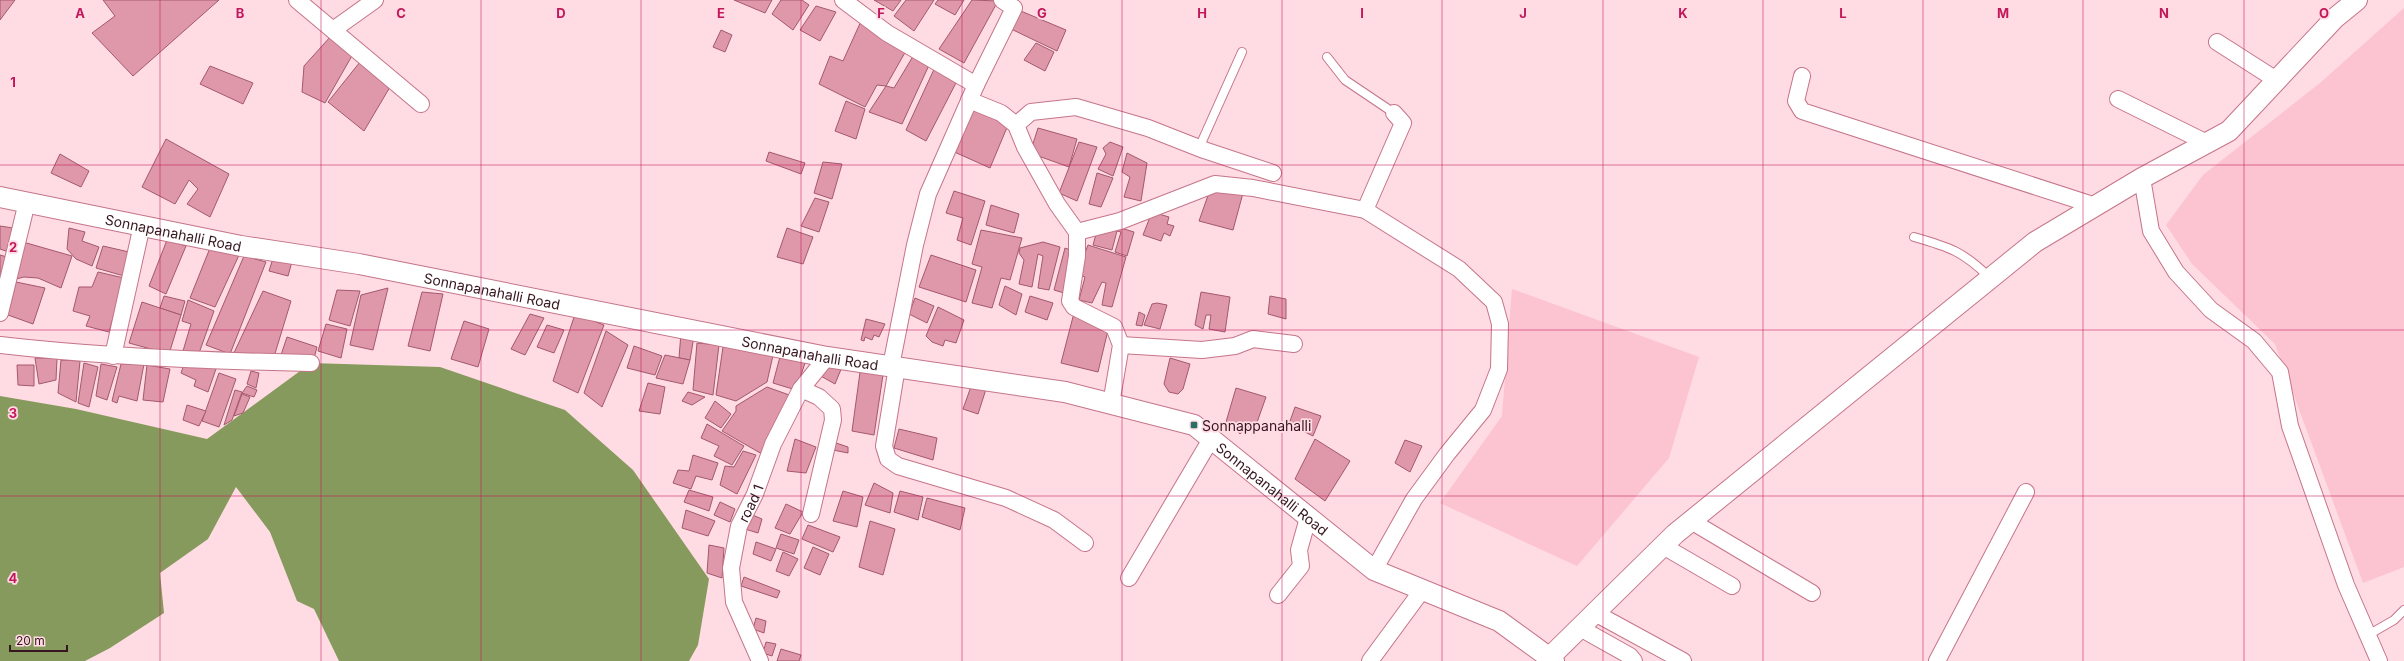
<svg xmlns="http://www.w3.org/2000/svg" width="2404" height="661" font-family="Inter,sans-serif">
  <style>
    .green { fill: #fcc3d0 }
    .water { fill: #869a5d }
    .building { fill: #df98a9; stroke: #a4586d }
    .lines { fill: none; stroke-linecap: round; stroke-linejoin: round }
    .service-casing { stroke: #c5758a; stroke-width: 10 }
    .minor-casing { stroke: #c5758a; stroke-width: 18 }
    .tertiary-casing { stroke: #c5758a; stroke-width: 22 }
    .service { stroke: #fff; stroke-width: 8 }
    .minor { stroke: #fff; stroke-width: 16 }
    .tertiary { stroke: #fff; stroke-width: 20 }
    .grid { fill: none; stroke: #c2185b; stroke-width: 1; stroke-opacity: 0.55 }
    .poi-dot { fill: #287066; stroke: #ffdbe3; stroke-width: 1.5 }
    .labels { text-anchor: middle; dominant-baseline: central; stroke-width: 3.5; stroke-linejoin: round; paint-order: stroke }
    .street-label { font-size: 14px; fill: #36171f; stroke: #ffdbe3 }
    .poi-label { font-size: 14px; fill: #36171f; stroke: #ffdbe3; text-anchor: start }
    .grid-label { font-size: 13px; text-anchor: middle; font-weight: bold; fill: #c2185b; stroke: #ffdbe3; stroke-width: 3.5; stroke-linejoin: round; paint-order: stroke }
  </style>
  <rect width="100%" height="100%" fill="#ffdbe3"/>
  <g class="green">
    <polygon points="2404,8 2404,567 2363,583 2275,344 2192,264 2166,225 2203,175 2320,83"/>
    <polygon points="1512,289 1699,357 1669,458 1577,566 1440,503 1502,416"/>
  </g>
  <polygon class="water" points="311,363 440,367 565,410 633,470 709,579 698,645 689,661 339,661 314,609 297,601 270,532 236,487 208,539 160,573 164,613 110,648 85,661 0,661 0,396 76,409 207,439"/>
  <g class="building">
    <polygon points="0,0 15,0 0,20"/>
    <polygon points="103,0 219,0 133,76 92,33 115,16"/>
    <polygon points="734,0 772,0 765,13"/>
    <polygon points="781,0 802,0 809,5 793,30 772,14"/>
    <polygon points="874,0 901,0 893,11"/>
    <polygon points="906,0 934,0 914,31 894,16"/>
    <polygon points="938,0 964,0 955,15 935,4"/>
    <polygon points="972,0 998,1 964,63 939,49"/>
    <polygon points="816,6 836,12 820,41 800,30"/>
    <polygon points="1016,9 1066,30 1057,51 1009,28"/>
    <polygon points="862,19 907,49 886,86 877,85 865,107 819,84 830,56 843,61"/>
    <polygon points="721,30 732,35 725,52 713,47"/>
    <polygon points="331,36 353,54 325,103 302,92 304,66"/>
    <polygon points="1036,43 1054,52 1045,71 1024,60"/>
    <polygon points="915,53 930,63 902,124 869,112 886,86 894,88"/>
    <polygon points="360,62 390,87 364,131 328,102"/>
    <polygon points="936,65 958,79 926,141 906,130"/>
    <polygon points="210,66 253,83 243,104 200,84"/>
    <polygon points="846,101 865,109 856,139 835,131"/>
    <polygon points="970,108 1008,125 990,168 950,150"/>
    <polygon points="1038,128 1077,139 1069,167 1030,153"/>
    <polygon points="166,139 229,174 210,217 187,204 198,189 189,180 175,204 142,187"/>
    <polygon points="1079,142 1097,147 1077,201 1059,193"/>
    <polygon points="1110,142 1123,147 1113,176 1098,169 1106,154 1103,148"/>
    <polygon points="769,152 805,163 801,174 766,161"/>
    <polygon points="1127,153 1147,163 1141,201 1124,197 1130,177 1122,172"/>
    <polygon points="60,154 89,171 81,187 51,173"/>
    <polygon points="823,162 842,164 832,199 814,193"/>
    <polygon points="1097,173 1113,178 1101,207 1089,204"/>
    <polygon points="1211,187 1243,193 1233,230 1199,221"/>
    <polygon points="954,191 985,201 971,245 957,240 963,218 946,213"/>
    <polygon points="815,198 829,202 819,232 801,226"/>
    <polygon points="991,205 1019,214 1014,233 986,225"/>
    <polygon points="1152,212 1169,217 1167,224 1174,226 1170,236 1164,233 1161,241 1143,235"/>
    <polygon points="1111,225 1134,232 1127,256 1115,252 1121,232 1117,231 1112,250 1093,245 1098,227"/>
    <polygon points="0,226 13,228 9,252 0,249"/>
    <polygon points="69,228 85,232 82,241 99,247 92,266 76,259 67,249"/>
    <polygon points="787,228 813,237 803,264 777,257"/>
    <polygon points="981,230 1022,238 1010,280 1001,278 992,308 972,303 982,267 972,264"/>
    <polygon points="167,240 186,246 166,294 149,286"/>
    <polygon points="23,242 72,256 61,288 38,278 24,277 12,280"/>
    <polygon points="1043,242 1060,247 1049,290 1038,288 1043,256 1038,254 1032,287 1019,284 1024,260 1019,253 1020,248"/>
    <polygon points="212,243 240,253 215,307 190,298"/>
    <polygon points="1088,245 1126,257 1112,307 1102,305 1106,283 1102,282 1092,303 1079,300 1085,277 1077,274"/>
    <polygon points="103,246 129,252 124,276 96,268"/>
    <polygon points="1065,248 1073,251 1064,293 1054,290"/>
    <polygon points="0,255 7,257 0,279"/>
    <polygon points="274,255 293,258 288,276 269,271"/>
    <polygon points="931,255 976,270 966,302 919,287"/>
    <polygon points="244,256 266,262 230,354 206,345"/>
    <polygon points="98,272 124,278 109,332 86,326 90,316 73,311 79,287 92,287"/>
    <polygon points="16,282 45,288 33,324 8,315"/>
    <polygon points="1005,286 1022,294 1016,315 999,305"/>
    <polygon points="388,288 373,350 350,345 361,295"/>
    <polygon points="337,290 360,291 350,326 329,320"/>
    <polygon points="263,291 291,301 273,360 233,355"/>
    <polygon points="422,292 443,294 430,351 408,346"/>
    <polygon points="1201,292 1230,297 1225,332 1209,329 1211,315 1206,315 1203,329 1195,325"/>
    <polygon points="164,296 185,301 181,315 160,308"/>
    <polygon points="1030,296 1053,303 1047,320 1025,312"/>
    <polygon points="1270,296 1286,299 1286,319 1268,314"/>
    <polygon points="915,298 934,306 927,323 909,314"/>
    <polygon points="188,300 214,311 198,356 183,351 191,324 182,321"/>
    <polygon points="142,302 181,315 169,354 129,343"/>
    <polygon points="1157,303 1167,305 1160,329 1144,325 1152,304"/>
    <polygon points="938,307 964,320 956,343 945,340 943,346 932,342 926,336"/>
    <polygon points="1139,312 1145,315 1142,326 1136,325"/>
    <polygon points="1074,313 1109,326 1098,372 1061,363"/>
    <polygon points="530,314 544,318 525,355 511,349"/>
    <polygon points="575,314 604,325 578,393 553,381"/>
    <polygon points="866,319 885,324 879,337 874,335 872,340 865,337 864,341 861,340"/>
    <polygon points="464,321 489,329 478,367 451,359"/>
    <polygon points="326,324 347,329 341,358 318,351"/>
    <polygon points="547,325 564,330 554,353 537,347"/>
    <polygon points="606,331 628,345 602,407 584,393"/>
    <polygon points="681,333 694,336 690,360 679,358"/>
    <polygon points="287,337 317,347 313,362 279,361"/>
    <polygon points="724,340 774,351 767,382 736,401 716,395"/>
    <polygon points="697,343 719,345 713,395 693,390"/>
    <polygon points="634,346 662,356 655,375 627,368"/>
    <polygon points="781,353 807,357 796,390 773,383"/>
    <polygon points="665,355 690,360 683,384 656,378"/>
    <polygon points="35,358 57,358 56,380 39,384"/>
    <polygon points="1170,358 1190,364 1183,389 1178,394 1169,392 1164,384"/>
    <polygon points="829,359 844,362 835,384 819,375"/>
    <polygon points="61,360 80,361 76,402 58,393"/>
    <polygon points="185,362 218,363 208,392 194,386 196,380 181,373"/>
    <polygon points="84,363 98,367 89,407 78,403"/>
    <polygon points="101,364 117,367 107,400 96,396"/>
    <polygon points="121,364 144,364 137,401 119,396 117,403 112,401"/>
    <polygon points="17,365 34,365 34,386 18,385"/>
    <polygon points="147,365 170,369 163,402 143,400"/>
    <polygon points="861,365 884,368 874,435 852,431"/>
    <polygon points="251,371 259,373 256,388 247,384"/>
    <polygon points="219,373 236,379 219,427 202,421"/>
    <polygon points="973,381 988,383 978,414 963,409"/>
    <polygon points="648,383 665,387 660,414 639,411"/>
    <polygon points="247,386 257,390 254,397 242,393"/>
    <polygon points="767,387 792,396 762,454 722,431 736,411 736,406"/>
    <polygon points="1236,388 1266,397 1254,431 1245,429 1240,434 1236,430 1237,427 1226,422"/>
    <polygon points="235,390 242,392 232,420 224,425"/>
    <polygon points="688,392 705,397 692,405 682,401"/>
    <polygon points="242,394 250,397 243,413 234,416"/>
    <polygon points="715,401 731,414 721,428 705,418"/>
    <polygon points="187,405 206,411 199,426 183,420"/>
    <polygon points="1295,407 1321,416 1313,436 1289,424"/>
    <polygon points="707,424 744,446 732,465 714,456 719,446 701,438"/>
    <polygon points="899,429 937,438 933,460 894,448"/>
    <polygon points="795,439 816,447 806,473 787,471"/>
    <polygon points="1315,439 1350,461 1325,501 1295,479"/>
    <polygon points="1405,440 1422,446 1410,472 1395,463"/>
    <polygon points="830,441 848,447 848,453 828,449"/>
    <polygon points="743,451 756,455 737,494 720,485 725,466 734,467"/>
    <polygon points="693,455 718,463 712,480 696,476 691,489 673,483 678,470 689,471"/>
    <polygon points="874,483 893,493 890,513 865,505"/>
    <polygon points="689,490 713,497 709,511 684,502"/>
    <polygon points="843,491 863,497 857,527 833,521"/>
    <polygon points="900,491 923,497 918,520 894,512"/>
    <polygon points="927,498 965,508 960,530 922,517"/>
    <polygon points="720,502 735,509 730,522 714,515"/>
    <polygon points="786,504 803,512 790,534 775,528"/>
    <polygon points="686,510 715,521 708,536 682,528"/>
    <polygon points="750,514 762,519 758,533 745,529"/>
    <polygon points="870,521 895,529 883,575 859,567"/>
    <polygon points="808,525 840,537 833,552 802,539"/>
    <polygon points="781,534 799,540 794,554 776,548"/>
    <polygon points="756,542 776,549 771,561 753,554"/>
    <polygon points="709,545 724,548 722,578 707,573"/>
    <polygon points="813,547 829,554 820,575 804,568"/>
    <polygon points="783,552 798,559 789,576 776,571"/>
    <polygon points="744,577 780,591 777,598 741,586"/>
    <polygon points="756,618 766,621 764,633 753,629"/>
    <polygon points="766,642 776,644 772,656 763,653"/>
    <polygon points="781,649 801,655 799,661 777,661"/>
  </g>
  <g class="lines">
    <defs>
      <g id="service">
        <polyline points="1327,57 1345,80 1394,113"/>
        <polyline points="1199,148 1242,52"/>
        <path d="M1914 237C1949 247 1963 251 1990 278"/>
        <polyline points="2368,635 2394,620 2404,610"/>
      </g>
      <g id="minor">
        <polyline points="297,0 421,104"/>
        <polyline points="843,0 887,33 976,85 928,194 915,245 891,366"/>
        <polyline points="333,30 375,0"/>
        <polyline points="2217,42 2278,81"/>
        <polyline points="1802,76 1796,101 1802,111 2096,206"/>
        <polyline points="976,85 1014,8 1002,0"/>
        <polyline points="2118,99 2207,143"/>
        <polyline points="969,100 1001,113 1016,125 1025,147 1057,204 1077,232 1120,221 1215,184 1253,188 1365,210 1459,269 1494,302 1500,324 1499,369 1483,410 1447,454 1414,499 1374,570"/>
        <polyline points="1016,125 1031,112 1076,107 1148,128 1204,150 1273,173"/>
        <polyline points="2142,178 2151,231 2176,272 2211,310 2254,341 2280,372 2290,426 2346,585 2379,661"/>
        <polyline points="1365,210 1403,123 1394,113"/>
        <polyline points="1077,232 1077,256 1070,301 1074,307 1114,327 1121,345 1111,404"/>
        <polyline points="0,313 27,202"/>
        <path d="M0 345C104 357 207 361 311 363"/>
        <polyline points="1121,345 1202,350 1235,346 1253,339 1294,344"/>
        <polyline points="113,356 142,225"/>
        <polyline points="897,367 884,446 888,459 898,466 1006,498 1054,520 1085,543"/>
        <polyline points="801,389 819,397 832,409 833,420 811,514"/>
        <polyline points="1691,521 1812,593"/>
        <polyline points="1663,546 1732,586"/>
        <polyline points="1129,578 1211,439"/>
        <polyline points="1278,595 1301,566 1299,550 1308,518"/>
        <polyline points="1595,613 1683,661"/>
        <polyline points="1580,628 1630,656 1634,661"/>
        <path id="s1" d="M760 661 734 602 731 568 739 526 755 494 773 444 801 389 827 357"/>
        <polyline points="1370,661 1423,589"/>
        <polyline points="1937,661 2026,492"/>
      </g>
      <g id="tertiary">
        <path id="s2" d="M0 197 241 246 359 264 827 357 1065 392 1194 425 1374 570 1499 621 1554 661"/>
        <polyline points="1550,657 1675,534 2035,242 2142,178 2229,131 2335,18 2357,0"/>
      </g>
    </defs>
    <use href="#service" class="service-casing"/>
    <use href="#minor" class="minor-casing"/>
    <use href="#tertiary" class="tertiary-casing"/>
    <use href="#service" class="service"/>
    <use href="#minor" class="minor"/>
    <use href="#tertiary" class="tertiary"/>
  </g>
  <path class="grid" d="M160 0V661M321 0V661M481 0V661M641 0V661M801 0V661M962 0V661M1122 0V661M1282 0V661M1442 0V661M1603 0V661M1763 0V661M1923 0V661M2083 0V661M2244 0V661M0 165H2404M0 330H2404M0 496H2404"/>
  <rect class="poi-dot" x="1190" y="421" width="8" height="8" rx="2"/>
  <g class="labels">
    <g class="street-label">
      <text stroke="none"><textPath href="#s2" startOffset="177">Sonnapanahalli Road</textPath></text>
      <text stroke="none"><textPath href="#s2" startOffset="501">Sonnapanahalli Road</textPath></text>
      <text stroke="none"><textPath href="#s2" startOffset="825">Sonnapanahalli Road</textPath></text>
      <text stroke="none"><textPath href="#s2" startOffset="1317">Sonnapanahalli Road</textPath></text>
      <text stroke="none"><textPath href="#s1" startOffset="167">road 1</textPath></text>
    </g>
    <g class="poi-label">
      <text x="1202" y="425">Sonnappanahalli</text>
    </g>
  </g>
  <g class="grid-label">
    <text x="80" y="18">A</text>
    <text x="240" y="18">B</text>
    <text x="401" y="18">C</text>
    <text x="561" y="18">D</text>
    <text x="721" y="18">E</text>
    <text x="881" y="18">F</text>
    <text x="1042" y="18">G</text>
    <text x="1202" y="18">H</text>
    <text x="1362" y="18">I</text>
    <text x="1523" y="18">J</text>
    <text x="1683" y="18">K</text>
    <text x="1843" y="18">L</text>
    <text x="2003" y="18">M</text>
    <text x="2164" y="18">N</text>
    <text x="2324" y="18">O</text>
    <text x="13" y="87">1</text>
    <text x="13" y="252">2</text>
    <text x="13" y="418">3</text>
    <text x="13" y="583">4</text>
  </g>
  <path d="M10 645v6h57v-6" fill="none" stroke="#36171f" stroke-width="2"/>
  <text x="16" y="645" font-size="12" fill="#36171f" stroke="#ffdbe3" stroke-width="3" paint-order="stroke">20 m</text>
</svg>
